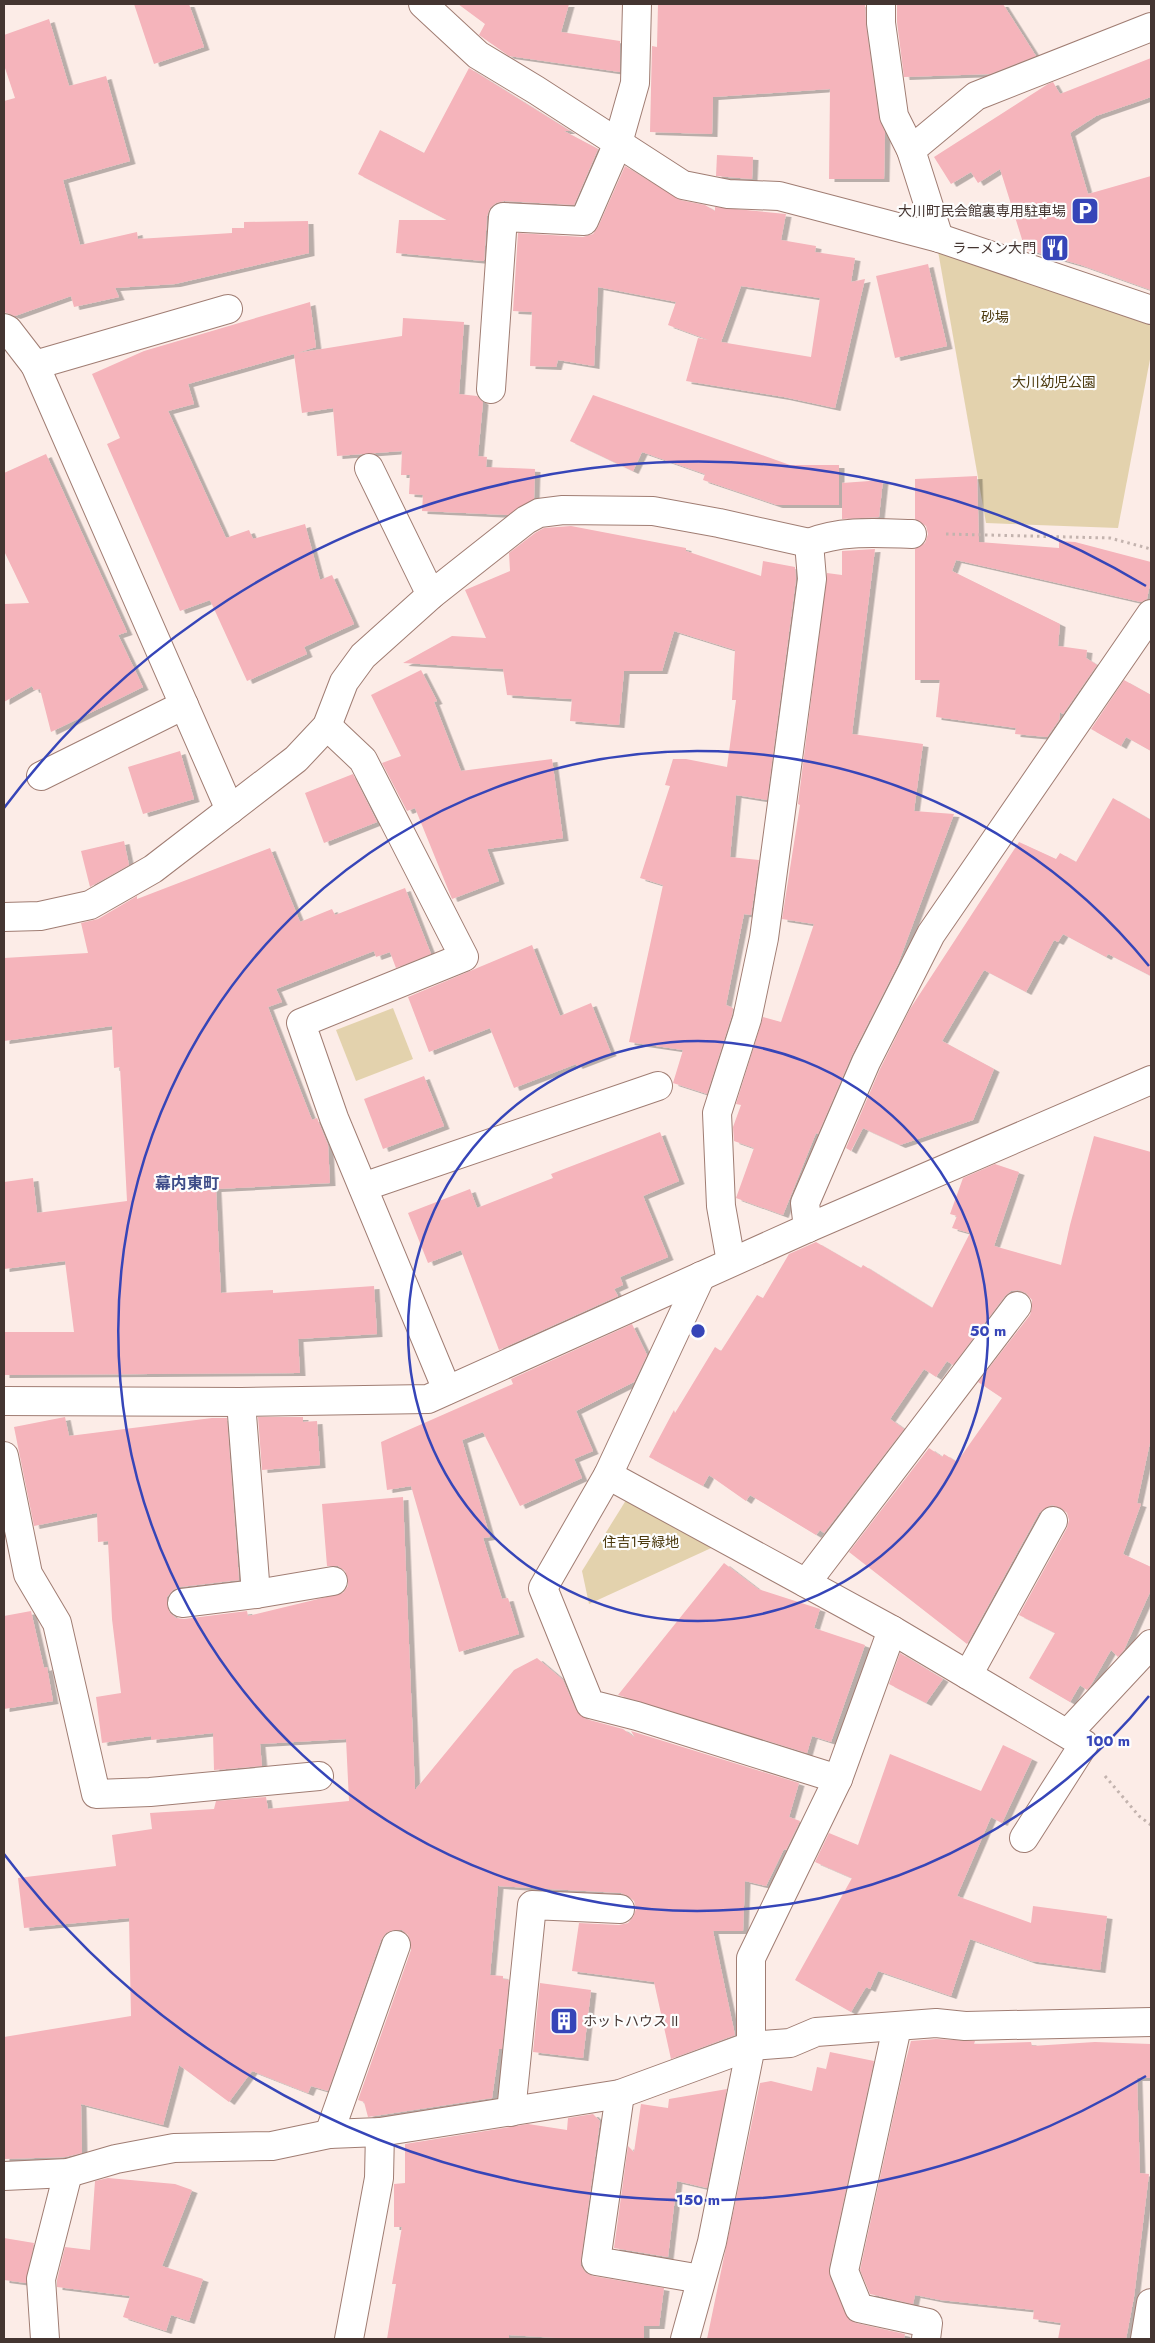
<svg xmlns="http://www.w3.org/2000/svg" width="1155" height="2343" font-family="Jost,'Noto Sans JP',sans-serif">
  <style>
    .green { fill: #e3d2ad }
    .building { fill: #f5b4bb; fill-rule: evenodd; filter: url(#shadow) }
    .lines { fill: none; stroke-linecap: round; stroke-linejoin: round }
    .street-casing { stroke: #a07d73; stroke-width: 30 }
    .path { stroke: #c3b3ae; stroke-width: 3; stroke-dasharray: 2.5 4; stroke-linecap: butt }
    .street { stroke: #fff; stroke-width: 28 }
    .ring { fill: none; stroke: #3645b8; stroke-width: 2.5 }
    .labels { text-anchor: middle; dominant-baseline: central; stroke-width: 4.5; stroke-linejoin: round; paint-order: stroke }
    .poi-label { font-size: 14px; fill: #443531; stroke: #fdfdfd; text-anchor: end }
    .park-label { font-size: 14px; fill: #4b390d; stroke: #fdfdfd }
    .quarter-label { font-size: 16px; font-weight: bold; fill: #3e4c88; stroke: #fdfdfd }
    .centre { fill: #3645b8; stroke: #fdfdfd; stroke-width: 2.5 }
    .ring-label { font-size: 15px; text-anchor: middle; font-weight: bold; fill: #3645b8; stroke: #fdfdfd; stroke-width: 4.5; stroke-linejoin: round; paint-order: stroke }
  </style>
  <defs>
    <filter id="shadow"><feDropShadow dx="5.5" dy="3" stdDeviation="0" flood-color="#0004"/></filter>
  </defs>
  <rect width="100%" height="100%" fill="#fcece7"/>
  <g class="green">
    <polygon points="938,251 1151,316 1151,354 1118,528 986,523"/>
    <polygon points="393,1008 413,1059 356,1081 336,1030"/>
    <polygon points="628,1497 720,1544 589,1604 582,1571"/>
  </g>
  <g class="building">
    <polygon points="134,4 189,4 204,47 154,64"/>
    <polygon points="458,4 569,4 561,32 620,41 620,72 509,56 479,35 485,24"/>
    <polygon points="658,4 865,4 866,25 879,118 885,132 884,179 829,179 830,89 713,97 712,134 650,132 652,46 657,47"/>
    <polygon points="897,4 1003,4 1036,56 990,74 904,77 897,22"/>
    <polygon points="49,19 69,86 106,76 130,161 63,180 80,245 137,232 138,239 232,233 232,228 244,228 244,222 308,221 309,253 175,284 115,288 119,297 74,307 71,296 15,316 4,312 4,101 15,98 4,65 4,35"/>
    <polygon points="1151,58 1151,97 1096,116 1070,133 1088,194 1151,176 1151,290 1081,265 1025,249 1000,169 978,183 971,172 951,184 934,157 1048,84 1053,82 1060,94"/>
    <polygon points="469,68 570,131 564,131 598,149 574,205 504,201 496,203 490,208 487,216 484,261 396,253 399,220 447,220 358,174 380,130 424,153"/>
    <polygon points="717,155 753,157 752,179 716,176"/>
    <path d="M625 166 680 200 705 205 715 211V207L786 214 781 240 816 246 815 252 855 258 851 282 865 279 835 408 784 397 686 381 698 338 709 340 668 325 676 302 598 287 594 366 558 360 556 367 530 366 532 312 513 311 518 233 583 237 593 234 598 227ZM741 286 820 298 811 357 721 342Z"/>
    <polygon points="928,264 947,346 895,358 876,276"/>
    <polygon points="310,302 316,347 297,353 402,336 403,318 464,322 459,394 477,396 483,402 478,456 487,457 486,467 535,469 534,499 508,515 422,511 423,495 409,494 410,475 401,475 402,451 337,456 333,408 302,413 294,354 188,384 194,404 168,411 226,538 249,530 253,539 305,524 320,580 332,575 354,624 304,647 307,654 247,681 210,600 180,611 107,444 120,438 92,374 144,351"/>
    <polygon points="593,395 790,465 839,465 839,505 777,505 703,480 705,474 642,452 633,471 570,441"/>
    <polygon points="46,454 127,632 118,635 143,687 51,732 40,689 34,690 32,686 4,702 4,604 29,603 4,551 4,473"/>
    <polygon points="977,476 979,542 1059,548 1059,541 1075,542 1151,562 1151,579 1147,599 1141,602 956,560 952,571 1060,624 1058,646 1087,650 1086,658 1097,665 1063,714 1060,712 1059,720 1047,737 1015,734 1016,728 936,717 940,680 915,680 915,549 925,543 928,534 926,526 915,519 915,479"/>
    <polygon points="883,480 879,517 842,519 842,483"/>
    <polygon points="571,526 686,548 686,551 761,576 763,561 795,567 796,579 767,800 736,795 730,857 759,860 751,915 744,914 726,1005 733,1008 732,1015 707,1094 673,1083 683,1050 629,1042 663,885 640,878 670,786 665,785 673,759 686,759 727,767 736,700 732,700 735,650 674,631 662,671 624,671 619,725 570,721 572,699 507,695 503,669 403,663 452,636 486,638 465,590 510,571 509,553 535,533 544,528"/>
    <polygon points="875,549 852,734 923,744 914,811 954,814 898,964 852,1055 818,1134 816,1133 783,1215 736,1198 754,1148 734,1141 733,1127 741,1105 736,1104 763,1017 781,1022 814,924 782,919 800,805 798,804 827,573 842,575 842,551"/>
    <polygon points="421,670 437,701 434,702 461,771 552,759 563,838 487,849 499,881 452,899 415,808 407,811 382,763 401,756 371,695"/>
    <polygon points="1124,680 1151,695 1151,751 1126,737 1121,746 1091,729"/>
    <polygon points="180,751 194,799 143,814 128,767"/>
    <polygon points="353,774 377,822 324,843 305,793"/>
    <polygon points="1113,798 1151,820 1151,976 1108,954 1106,957 1063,934 1058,942 1054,940 1026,992 984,970 942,1041 994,1069 973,1120 900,1145 863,1128 851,1151 846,1148 880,1069 910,1009 1019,842 1056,859 1060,853 1076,862"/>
    <polygon points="124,841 129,865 90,887 81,851"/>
    <polygon points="270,848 300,922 332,909 335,915 405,888 431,954 396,968 390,952 376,957 374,951 276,989 282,1002 268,1007 312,1120 317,1118 328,1145 330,1183 216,1189 221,1293 273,1290 273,1293 374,1286 377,1334 298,1339 300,1373 4,1375 4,1332 74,1332 65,1261 4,1269 4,1182 33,1178 37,1213 127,1201 120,1067 114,1068 112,1026 4,1041 4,958 88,953 81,923 98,919 137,896 137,899"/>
    <polygon points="532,945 560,1016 591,1003 611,1053 577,1066 576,1064 514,1088 490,1028 429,1052 408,997"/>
    <polygon points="424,1076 444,1126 383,1149 364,1099"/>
    <polygon points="660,1132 679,1181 643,1196 668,1257 620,1277 623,1285 614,1289 618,1296 499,1350 461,1250 428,1263 408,1213 470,1189 477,1208 553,1178 551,1174"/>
    <polygon points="1094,1136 1151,1152 1151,1438 1137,1503 1141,1504 1123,1554 1151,1567 1151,1590 1124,1650 1118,1657 1111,1650 1091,1685 1087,1690 1080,1685 1070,1702 1029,1678 1055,1633 1019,1615 1067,1528 1069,1520 1067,1513 1061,1508 1052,1505 1045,1508 1039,1513 967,1644 849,1552 929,1448 942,1457 944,1454 957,1462 1002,1398 978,1382 1030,1315 1032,1308 1032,1300 1026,1293 1018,1290 1011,1291 1005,1296 953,1365 947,1361 936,1377 924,1369 890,1419 904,1429 824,1533 820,1530 816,1535 750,1495 746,1501 709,1475 703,1486 649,1457 674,1410 675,1413 715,1347 721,1351 757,1295 763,1298 789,1254 816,1242 861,1268 863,1265 932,1308 970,1233 952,1228 957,1216 950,1214 963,1178 995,1164 1019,1172 994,1246 1061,1265 1070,1225"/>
    <polygon points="632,1324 647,1355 634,1382 576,1411 593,1451 574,1459 582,1478 520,1506 483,1432 462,1440 490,1537 483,1538 502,1599 508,1598 519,1634 459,1652 411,1486 387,1490 381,1442 506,1387 513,1384 511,1379"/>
    <polygon points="65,1417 69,1436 212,1418 227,1418 239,1580 180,1587 173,1590 167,1597 167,1605 170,1613 176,1618 184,1619 247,1611 248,1616 343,1593 348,1586 348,1579 345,1571 338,1566 327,1566 322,1504 403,1497 415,1790 514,1670 537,1658 563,1680 576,1710 586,1719 623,1729 635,1738 631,1731 799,1783 789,1817 800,1821 786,1850 784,1849 766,1886 745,1881 743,1931 713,1931 735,2035 671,2059 654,1982 572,1971 579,1923 619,1925 628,1923 633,1917 636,1909 634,1901 628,1896 621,1893 498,1886 490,1975 503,1976 503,1979 509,1980 502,2049 499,2049 492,2098 368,2117 364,2102 358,2100 411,1950 411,1943 408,1935 402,1930 394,1930 386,1933 381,1940 328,2091 311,2086 308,2093 252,2071 229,2102 179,2065 163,2125 81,2104 82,2153 65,2157 4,2159 4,2037 131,2016 129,1918 24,1928 18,1878 116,1866 112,1835 152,1829 150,1813 214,1809 216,1801 266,1797 268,1809 349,1801 346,1739 260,1744 262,1766 214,1770 213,1733 151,1740 151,1736 102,1743 96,1697 121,1693 112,1619 108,1541 98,1542 97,1513 34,1526 14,1427"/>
    <polygon points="258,1417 303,1417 303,1422 317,1421 320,1465 262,1470"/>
    <polygon points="724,1563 758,1589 820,1609 814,1628 865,1645 831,1742 812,1736 807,1753 618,1695"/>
    <polygon points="31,1611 44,1668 47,1667 53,1701 4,1709 4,1616"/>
    <polygon points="900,1653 943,1679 926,1703 889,1684"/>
    <polygon points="1003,1745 1032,1759 1002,1823 991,1817 957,1896 1031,1923 1033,1906 1107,1916 1100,1970 1031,1961 970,1939 951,1996 878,1971 870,1989 866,1987 851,2012 795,1980 852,1878 815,1862 829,1833 858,1845 890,1754 981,1791"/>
    <polygon points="540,1983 591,1990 583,2058 533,2052"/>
    <polygon points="936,2039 975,2041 974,2044 1031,2042 1032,2046 1095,2042 1151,2044 1151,2078 1137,2078 1140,2173 1149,2174 1134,2297 1126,2339 1058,2339 1061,2323 1033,2319 1034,2310 940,2300 915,2295 913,2304 870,2294 860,2270 904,2067 911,2041"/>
    <polygon points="830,2052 874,2061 829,2268 830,2277 849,2320 856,2323 905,2334 904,2339 707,2339 760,2083 771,2081 812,2091 817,2067 826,2069"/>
    <polygon points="727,2089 707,2188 677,2181 668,2257 614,2248 628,2146 634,2152 641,2104 668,2108 669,2099"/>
    <polygon points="593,2114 600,2121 581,2259 581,2266 586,2273 593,2276 664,2288 659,2326 644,2326 644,2339 574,2339 509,2335 509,2339 387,2339 396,2284 392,2284 402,2227 394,2227 394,2184 405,2183 405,2144 528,2124 567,2130 568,2118"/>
    <polygon points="108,2178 175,2184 192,2190 162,2266 203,2279 189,2321 171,2315 166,2331 123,2317 130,2296 57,2287 57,2280 65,2247 90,2250 95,2181"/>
    <polygon points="4,2238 34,2243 26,2283 4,2280"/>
  </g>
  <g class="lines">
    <defs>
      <g id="street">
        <polyline points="423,4 478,55 536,90 683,185 728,194 779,196 939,238 1151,310"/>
        <polyline points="881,4 881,23 894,116 911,150"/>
        <polyline points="939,238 911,150 976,96 1151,27"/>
        <polyline points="4,328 8,330 35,365 230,810"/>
        <polyline points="35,365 228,309"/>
        <polyline points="491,389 503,217 584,221 618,143 635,83 637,4"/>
        <polyline points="369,468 431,595"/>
        <polyline points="327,726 363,760 464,957 301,1023 334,1118 447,1390"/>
        <polyline points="41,776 184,705"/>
        <polyline points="4,917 40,916 90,905 153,869 296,759 327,726 344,682 363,656 431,595 526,520 539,513 563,510 653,511 719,523 809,543"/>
        <polyline points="363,1187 658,1086"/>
        <polyline points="808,1228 805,1203 866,1062 931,934 1151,614"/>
        <path d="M731 1262 721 1206 717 1113 747 1019 764 938 812 579 809 543C841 530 878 533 912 534"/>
        <polyline points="701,1276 608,1475 543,1588 590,1704 637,1716 838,1779"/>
        <polyline points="4,1401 241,1402 428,1399 808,1228 1151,1080"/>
        <polyline points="241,1402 256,1594"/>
        <polyline points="4,1456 28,1574 57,1623 96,1794 150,1792 319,1776"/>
        <polyline points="608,1475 892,1630 1084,1744 1024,1838"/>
        <polyline points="806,1583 1017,1306"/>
        <polyline points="182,1603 256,1594 333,1581"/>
        <polyline points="968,1675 1053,1521"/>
        <polyline points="1068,1733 1151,1644"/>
        <polyline points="897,2027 844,2271 859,2308 928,2323 926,2339"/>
        <polyline points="620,2094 596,2261 701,2279"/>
        <polyline points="511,2112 532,1905 620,1909"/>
        <polyline points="329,2134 396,1945"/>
        <polyline points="4,2176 68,2173 116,2159 174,2148 272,2146 329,2134 380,2132 620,2094 751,2046 790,2043 816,2032 936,2023 965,2026 1151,2022"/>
        <polyline points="45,2339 41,2279 68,2173"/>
        <polyline points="349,2339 379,2178 380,2132"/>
        <polyline points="685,2339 712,2242 751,2046 751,1958 838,1779 892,1630"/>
        <polyline points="1145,2339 1151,2303"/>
      </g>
    </defs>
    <use href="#street" class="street-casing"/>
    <g class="path">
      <polyline points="946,534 1110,538 1151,549"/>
      <polyline points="1105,1776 1139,1816 1151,1825"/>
    </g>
    <use href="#street" class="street"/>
  </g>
  <g class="ring">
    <circle cx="698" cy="1331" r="290"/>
    <path d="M1149 1696A580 580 0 1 1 1149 966"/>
    <path d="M1146 2076A869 869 0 0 1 4 1854M4 808A869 869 0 0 1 1146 586"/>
  </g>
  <defs>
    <symbol id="parking-square" viewBox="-11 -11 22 22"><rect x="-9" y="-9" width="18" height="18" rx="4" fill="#3645b8" stroke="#fdfdfd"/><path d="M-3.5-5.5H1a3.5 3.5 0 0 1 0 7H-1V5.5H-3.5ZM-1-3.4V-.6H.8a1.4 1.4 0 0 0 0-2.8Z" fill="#fff"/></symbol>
    <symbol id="restaurant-square" viewBox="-11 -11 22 22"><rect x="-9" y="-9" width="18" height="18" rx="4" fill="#3645b8" stroke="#fdfdfd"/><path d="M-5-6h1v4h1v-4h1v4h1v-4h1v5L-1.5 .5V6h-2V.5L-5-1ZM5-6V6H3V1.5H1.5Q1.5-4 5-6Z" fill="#fff"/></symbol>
    <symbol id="building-square" viewBox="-11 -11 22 22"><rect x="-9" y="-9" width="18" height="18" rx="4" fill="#3645b8" stroke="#fdfdfd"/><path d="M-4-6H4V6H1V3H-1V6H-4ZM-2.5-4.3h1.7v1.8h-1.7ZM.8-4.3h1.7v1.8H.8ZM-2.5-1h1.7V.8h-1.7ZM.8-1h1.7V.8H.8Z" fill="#fff"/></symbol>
  </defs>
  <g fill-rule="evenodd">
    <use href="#parking-square" x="1069" y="195" width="32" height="32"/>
    <use href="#restaurant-square" x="1039" y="232" width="32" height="32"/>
    <use href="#building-square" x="548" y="2005" width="32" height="32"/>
  </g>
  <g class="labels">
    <g class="poi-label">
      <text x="1066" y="211">大川町民会館裏専用駐車場</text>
      <text x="1036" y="248">ラーメン大門</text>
      <text x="583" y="2021" text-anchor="start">ホットハウス II</text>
    </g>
    <g class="park-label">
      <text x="995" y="317">砂場</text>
      <text x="1054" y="382">大川幼児公園</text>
      <text x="641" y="1542">住吉1号緑地</text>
    </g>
    <g class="quarter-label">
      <text x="187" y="1183">幕内東町</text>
    </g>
  </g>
  <circle cx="698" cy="1331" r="8" class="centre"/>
  <g class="ring-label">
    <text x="988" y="1336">50 m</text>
    <text x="1108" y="1746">100 m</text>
    <text x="698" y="2205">150 m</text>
  </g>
  <rect width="1155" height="2343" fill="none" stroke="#443531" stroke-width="10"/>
</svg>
